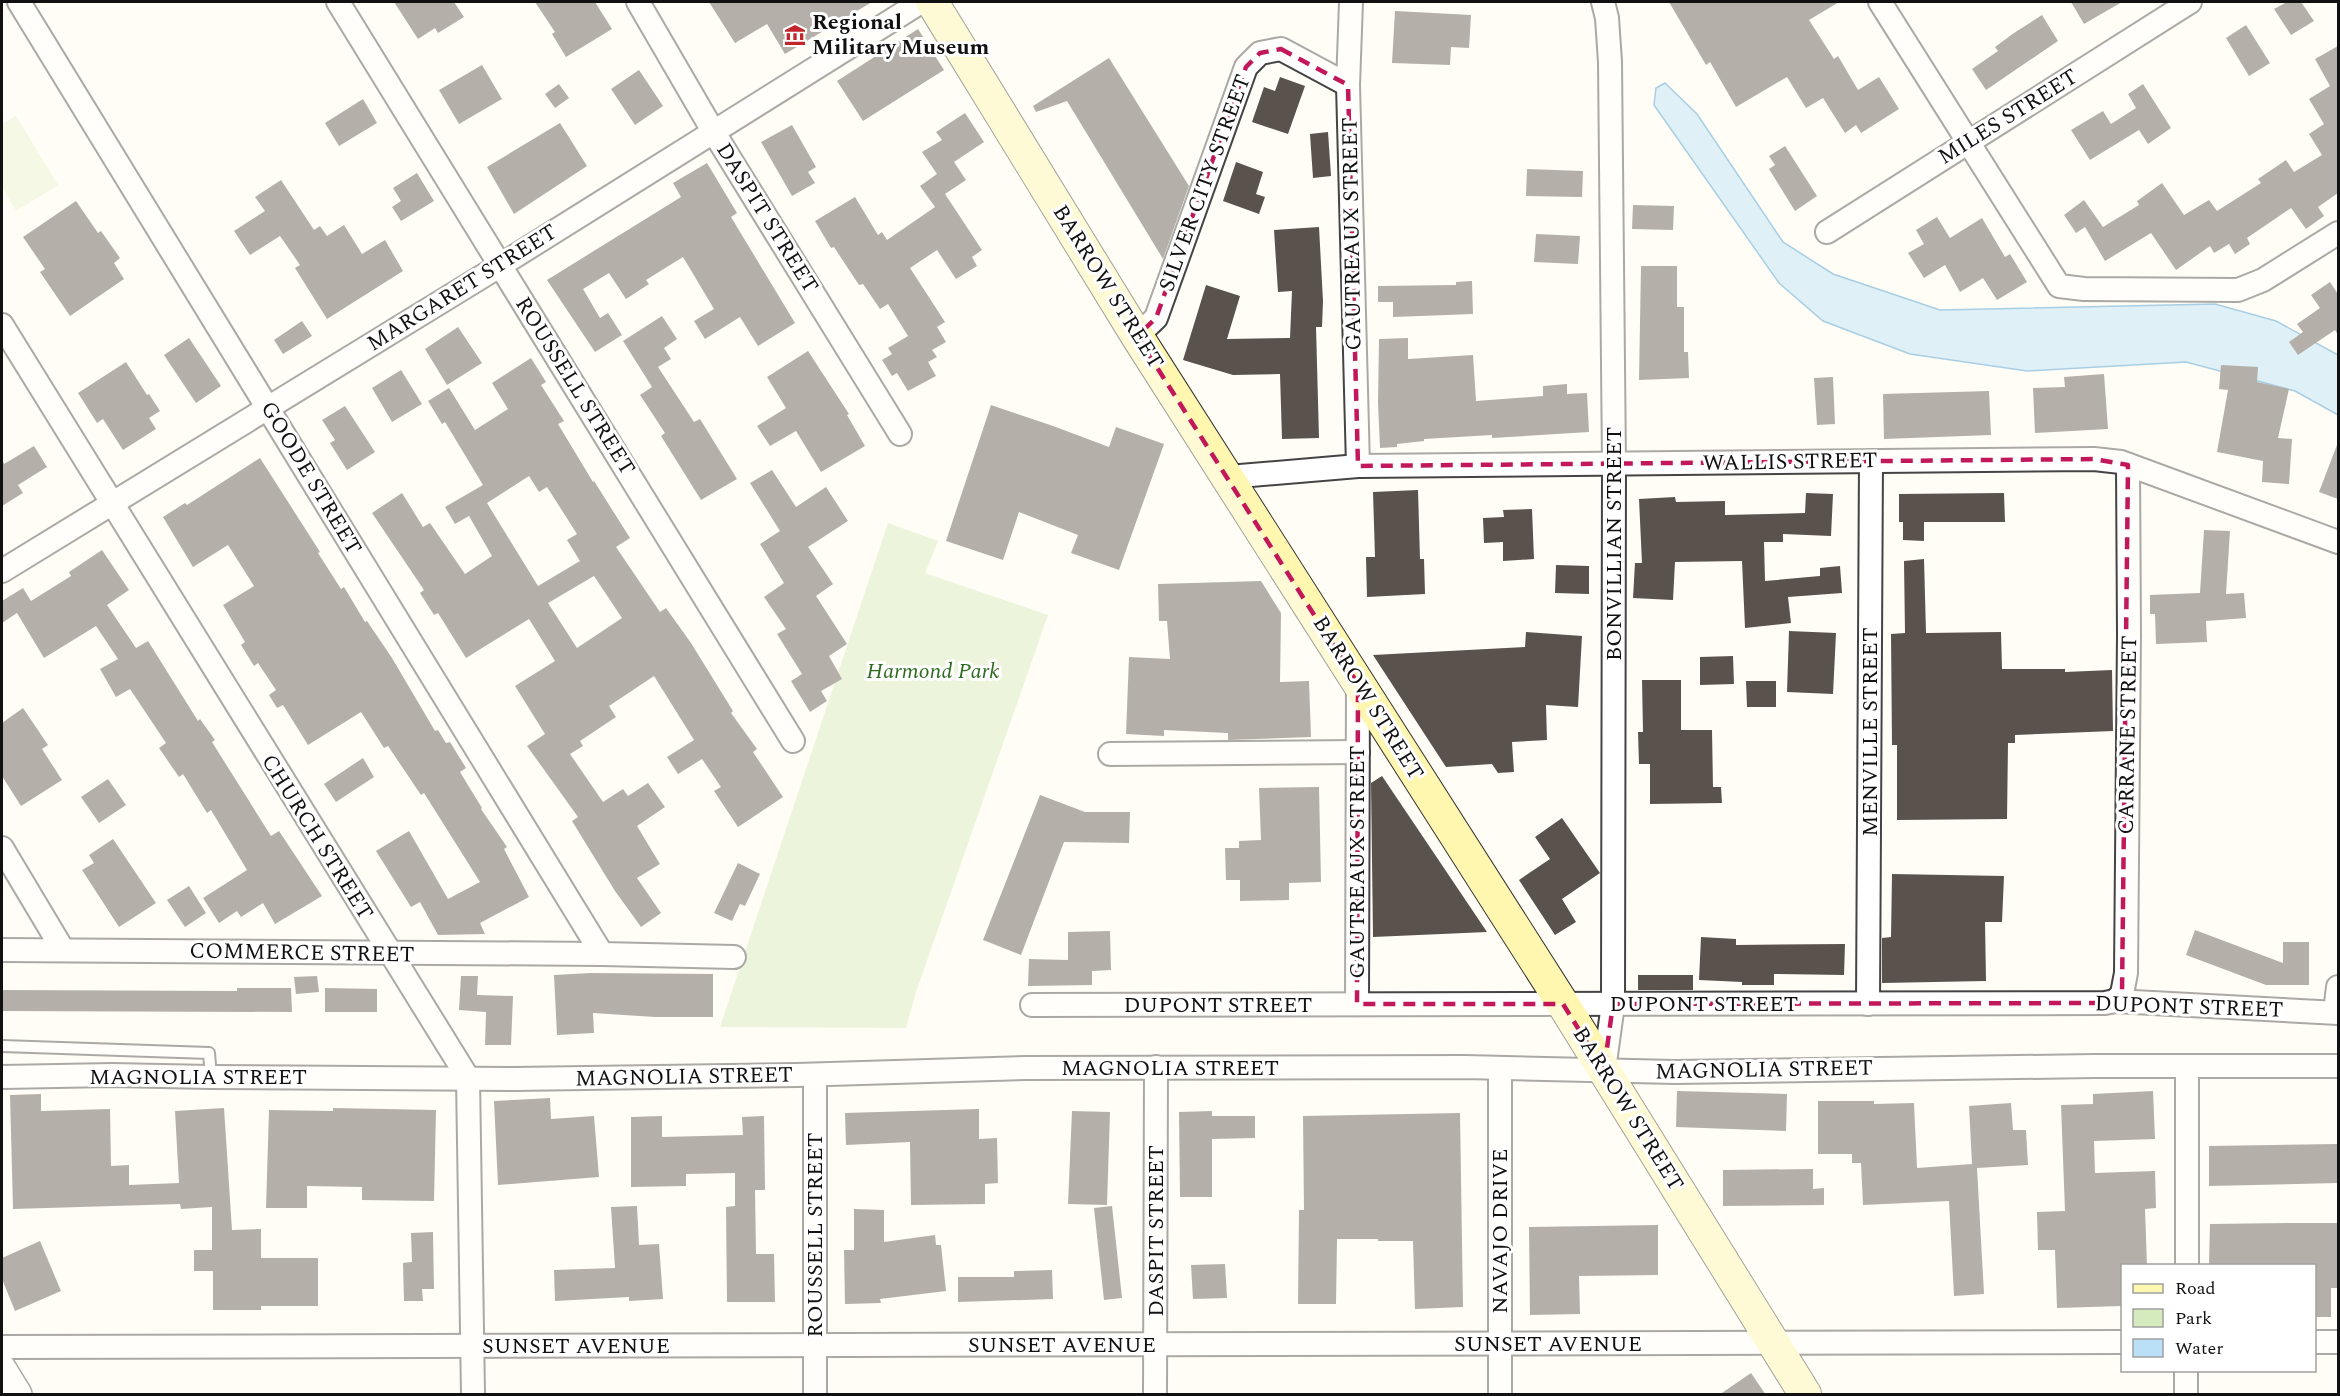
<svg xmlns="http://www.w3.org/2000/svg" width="2340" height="1396" font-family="Spectral,serif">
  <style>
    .green { fill: #d5ebbd }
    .pitch { fill: #e6f2cf }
    .water { fill: #b9e0f7; stroke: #3f96cf; stroke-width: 1.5 }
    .building { fill: #5a524d; fill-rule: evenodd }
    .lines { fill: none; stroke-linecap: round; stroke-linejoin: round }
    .service-casing { stroke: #444; stroke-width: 14 }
    .minor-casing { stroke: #444; stroke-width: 26 }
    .tertiary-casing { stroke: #444; stroke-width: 30 }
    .secondary-casing { stroke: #333; stroke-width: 34 }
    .service { stroke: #fff; stroke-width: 10 }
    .minor { stroke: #fff; stroke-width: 22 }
    .tertiary { stroke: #fff; stroke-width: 27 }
    .secondary { stroke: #fff6b0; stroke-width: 32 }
    .marked { fill: none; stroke: #c2185b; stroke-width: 4.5; stroke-dasharray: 12 8; stroke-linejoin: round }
    .labels { text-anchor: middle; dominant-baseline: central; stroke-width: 6; stroke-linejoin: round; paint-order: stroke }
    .poi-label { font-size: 22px; font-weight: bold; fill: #111; stroke: #fff; text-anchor: start }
    .street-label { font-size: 22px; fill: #111; stroke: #fff }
    .park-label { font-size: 22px; font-style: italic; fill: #2f6b1f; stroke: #fff }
  </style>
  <rect width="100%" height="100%" fill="#fffdf5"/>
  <polygon class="green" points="888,523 938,541 925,573 1048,615 916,992 906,1028 720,1027"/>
  <polygon class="pitch" points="16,116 58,185 16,211 2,187 2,124"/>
  <polygon class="water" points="1665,83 1697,114 1783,242 1833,274 1940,310 2215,304 2276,321 2338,355 2338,415 2295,391 2186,362 2027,371 1910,354 1823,321 1779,283 1654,105 1656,88"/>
  <g class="building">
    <polygon points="394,2 454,2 464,17 438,33 435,28 418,39"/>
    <polygon points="535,2 595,2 612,29 566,57 552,34 555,32"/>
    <polygon points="709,2 872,2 785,54 767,24 735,43"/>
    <polygon points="1669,2 1839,2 1809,20 1834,59 1838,56 1858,90 1879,77 1899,109 1861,133 1856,125 1845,133 1823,98 1806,108 1787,77 1736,107 1710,62 1706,65"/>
    <polygon points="2071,2 2122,2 2084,24"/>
    <polygon points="2287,2 2301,2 2314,21 2291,35 2274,9"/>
    <polygon points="1395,11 1471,15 1469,48 1451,47 1450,65 1392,63"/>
    <polygon points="2042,15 2058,41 1986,90 1972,69 1998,51 1995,47 2014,33"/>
    <polygon points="2246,25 2270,63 2249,76 2226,38"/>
    <polygon points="918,29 944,70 863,121 837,81"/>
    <polygon points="2338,46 2338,193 2318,207 2324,216 2306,229 2291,208 2247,238 2250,244 2235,254 2229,244 2214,253 2210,246 2176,270 2151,233 2105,261 2085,227 2076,233 2064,215 2084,200 2103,227 2139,205 2137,201 2162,183 2184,215 2209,200 2217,211 2261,183 2258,179 2286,160 2294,172 2322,155 2309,134 2324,124 2309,99 2330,86 2315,59"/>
    <polygon points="1109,58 1189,186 1163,259 1067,101 1036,112 1033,106"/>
    <polygon points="482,65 502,99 459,124 439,90"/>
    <polygon points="639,70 663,106 635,125 611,89"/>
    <polygon points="1280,77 1305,86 1288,134 1252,122 1264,87 1275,91"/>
    <polygon points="559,84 569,98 555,108 545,94"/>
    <polygon points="2143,84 2171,128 2148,144 2139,130 2090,160 2071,130 2103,111 2111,124 2136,108 2128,94"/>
    <polygon points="363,99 377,123 339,146 325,123"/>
    <polygon points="965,113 984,142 954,162 966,180 945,194 982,250 972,257 977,266 956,279 937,250 910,268 945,322 937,327 946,342 932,350 937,357 928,362 936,376 908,391 897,373 892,376 882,360 892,354 888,348 908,336 888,304 880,309 863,284 859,285 834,247 831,248 815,221 855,197 878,235 882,232 887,240 935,207 920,186 937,174 922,152 942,140 936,132"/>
    <polygon points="560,123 587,166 514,214 487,167"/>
    <polygon points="792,125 816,167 808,172 815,183 792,196 761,142"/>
    <polygon points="1328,132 1331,176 1313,178 1310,134"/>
    <polygon points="1785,146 1817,196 1795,211 1769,169 1775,165 1769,156"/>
    <polygon points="1236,162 1263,172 1256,194 1265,197 1259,214 1223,201"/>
    <polygon points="707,163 737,213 731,217 795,323 758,346 740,317 705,339 694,321 714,309 683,257 646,280 649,284 626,299 609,273 583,289 600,318 608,313 622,335 595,352 547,280 681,197 673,183"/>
    <polygon points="1527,169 1583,171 1582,197 1526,196"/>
    <polygon points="417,173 434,201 401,221 392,207 401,201 393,188"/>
    <polygon points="281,180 314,230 320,226 327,236 344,225 362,254 385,240 403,271 327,319 295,268 300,265 280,236 250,255 234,231 265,211 255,197"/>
    <polygon points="76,201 98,233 101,231 120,258 114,263 124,279 70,316 40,272 45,269 23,237"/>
    <polygon points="1633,205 1674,206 1673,230 1632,229"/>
    <polygon points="1937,217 1950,238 1982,218 2005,257 2010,254 2027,282 1997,300 1983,278 1960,292 1945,265 1924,278 1908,253 1924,244 1916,230"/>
    <polygon points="1319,227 1323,301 1322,327 1316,327 1319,438 1282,439 1280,374 1233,375 1183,360 1206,285 1240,296 1227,339 1290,338 1292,291 1278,292 1274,230"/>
    <polygon points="1536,234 1580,236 1578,264 1534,262"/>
    <polygon points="1641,266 1677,266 1677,307 1684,307 1684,352 1688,352 1689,378 1639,380"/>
    <polygon points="1472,281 1473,314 1393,317 1393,302 1378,302 1378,286 1456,285 1456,282"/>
    <polygon points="2330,282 2338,294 2338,335 2335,330 2298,355 2289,342 2303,332 2297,324 2320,308 2311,295"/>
    <polygon points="662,316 677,339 664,348 671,359 658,367 694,422 700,419 737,479 701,500 661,436 665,433 640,395 652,387 623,341"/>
    <polygon points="302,321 312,336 283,354 274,340"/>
    <polygon points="458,327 482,363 447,385 425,349"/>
    <polygon points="189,338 221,386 196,403 164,355"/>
    <polygon points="1408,338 1408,359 1473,355 1476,401 1543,396 1543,386 1567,384 1567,394 1587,393 1589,432 1492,438 1492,435 1424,439 1424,441 1397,444 1397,447 1380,448 1378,403 1379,339"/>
    <polygon points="808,351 849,414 847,415 865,446 821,472 796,431 770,446 757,426 786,408 767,377"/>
    <path d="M531 358 546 382 541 385 564 421 558 424 593 482 594 481 630 538 616 547 660 612 666 608 691 643 733 711 731 713 757 749 753 752 783 797 738 827 714 791 721 787 702 759 678 774 667 757 694 740 654 676 609 706 616 717 580 741 583 746 570 754 603 802 623 789 628 796 648 783 665 807 637 826 660 864 637 878 661 913 641 927 615 891 572 821 578 817 527 746 545 734 515 686 555 661 529 619 466 658 438 613 434 615 420 593 424 590 372 513 402 493 423 527 430 523 465 574 492 556 469 516 455 524 445 507 483 485 445 422 442 424 428 401 449 388 475 430 508 409 492 383ZM529 476 539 492 547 487 577 534 567 540 580 561 538 586 487 503ZM594 576 622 618 577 648 548 603Z"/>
    <polygon points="126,362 147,395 149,394 160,411 149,418 156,429 123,450 103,419 97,423 78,393"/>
    <polygon points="2221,365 2258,367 2257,382 2289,389 2278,438 2292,439 2289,484 2262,482 2263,461 2217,452 2228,390 2219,389"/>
    <polygon points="401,370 422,404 392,422 372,388"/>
    <polygon points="2104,374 2108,429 2035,433 2033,388 2065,387 2064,377"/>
    <polygon points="1833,377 1835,424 1817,425 1814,378"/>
    <polygon points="1989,391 1991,435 1884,439 1883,394"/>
    <polygon points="991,405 1053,426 1109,447 1116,427 1164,444 1119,570 1071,553 1078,535 1019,512 1003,560 946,541"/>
    <polygon points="345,406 375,452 347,470 330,443 335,440 322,420"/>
    <polygon points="2337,445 2338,445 2338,499 2319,492"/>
    <polygon points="34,446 47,467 18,485 23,493 2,506 2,459 4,464"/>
    <polygon points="260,458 320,552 318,553 341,589 344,587 365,622 367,621 392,658 435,731 438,730 446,743 450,742 466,768 460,772 482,808 481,809 507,847 504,849 529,897 480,923 485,934 438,935 420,902 411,907 376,851 409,831 448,899 480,882 424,793 421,795 388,746 384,748 361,712 308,745 283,705 277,708 269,695 276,690 258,663 254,666 241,645 245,642 223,605 254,586 228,545 193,567 163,517 185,503 187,505"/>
    <polygon points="772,470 796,507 826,487 848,521 808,547 833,584 816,596 847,644 829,656 842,679 821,691 827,701 810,712 791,681 802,674 777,634 786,629 764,597 784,583 760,544 780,531 750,483"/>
    <polygon points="1418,490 1420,559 1424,559 1425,594 1367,597 1366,557 1375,557 1373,492"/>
    <polygon points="1806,493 1833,494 1831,536 1783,534 1783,542 1764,542 1765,581 1820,576 1820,568 1840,566 1842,593 1788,597 1791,623 1745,628 1742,561 1675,562 1673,600 1633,598 1635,563 1642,563 1639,499 1675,497 1676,502 1725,501 1725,515 1805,513"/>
    <polygon points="2004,493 2005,522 1924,522 1924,541 1903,540 1903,522 1899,522 1899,494"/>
    <polygon points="1532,509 1534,559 1503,561 1503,542 1484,543 1483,518 1504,517 1503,510"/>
    <polygon points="2204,530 2230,531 2226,594 2244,593 2246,618 2206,621 2207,642 2156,644 2155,614 2150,614 2150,595 2200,593"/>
    <polygon points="102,550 129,590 107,605 136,648 148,641 198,721 200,719 215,740 212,742 271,836 279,831 322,896 275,924 263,903 241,917 237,911 219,923 203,898 247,870 211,810 207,813 183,774 179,777 159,748 166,743 130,689 116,697 100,669 118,659 96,626 44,658 17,613 2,623 2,601 23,588 31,601 71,576 69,572"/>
    <polygon points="1924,559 1926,633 2001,632 2002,669 2065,669 2065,672 2112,670 2113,731 2015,735 2015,743 2008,743 2007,819 1897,820 1897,745 1892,745 1891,634 1905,633 1904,561"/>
    <polygon points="1556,565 1589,566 1589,594 1555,593"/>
    <polygon points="1261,581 1281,613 1280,682 1309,681 1311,737 1228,740 1228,733 1164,730 1164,736 1126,734 1129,657 1170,659 1167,621 1159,621 1158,584"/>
    <polygon points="1789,631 1836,633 1833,694 1787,692"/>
    <polygon points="1526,632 1582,636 1578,707 1546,705 1547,740 1512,742 1514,772 1498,773 1492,764 1446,767 1373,655 1525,647"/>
    <polygon points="1733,656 1734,684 1700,685 1700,657"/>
    <polygon points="1642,680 1681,680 1681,730 1712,730 1713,787 1721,787 1722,803 1650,804 1650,764 1639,764 1638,732 1643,732"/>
    <polygon points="1746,681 1776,681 1776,707 1747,707"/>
    <polygon points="23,708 48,745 42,749 62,780 21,806 2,776 2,723"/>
    <polygon points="363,758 374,777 336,802 324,784"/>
    <polygon points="1382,776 1487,932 1373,937 1371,783"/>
    <polygon points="108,779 126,805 99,823 81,797"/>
    <polygon points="1319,787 1321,882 1289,883 1289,900 1240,901 1240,880 1226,880 1225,848 1239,848 1239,841 1261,840 1259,788"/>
    <polygon points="1040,795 1085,812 1130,812 1129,843 1064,842 1021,955 983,940"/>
    <polygon points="1562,818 1600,873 1562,899 1576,922 1555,935 1519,880 1550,859 1535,837"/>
    <polygon points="113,839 156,903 119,927 82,870 94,863 89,855"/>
    <polygon points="738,863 760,874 745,906 740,904 732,921 714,913"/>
    <polygon points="1892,874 2004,876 2002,922 1985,922 1986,981 1882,983 1882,938 1891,937"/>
    <polygon points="189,886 206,913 185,927 167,900"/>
    <polygon points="2195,930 2283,963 2283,942 2309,942 2309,985 2266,985 2186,955"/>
    <polygon points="1110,931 1111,970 1092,971 1092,985 1028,986 1029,959 1068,960 1068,932"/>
    <polygon points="1701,937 1736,939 1736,945 1845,944 1844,975 1774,974 1774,985 1742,985 1742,982 1699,980"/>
    <polygon points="591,973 713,974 713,1017 655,1017 593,1013 594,1033 557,1035 554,975"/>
    <rect x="1638" y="975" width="55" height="15"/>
    <polygon points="317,976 319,992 296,994 294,977"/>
    <polygon points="461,976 478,976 477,995 513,996 511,1045 485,1045 486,1012 459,1010"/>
    <polygon points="237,988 291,988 292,1012 2,1011 2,990 237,991"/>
    <polygon points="325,988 377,989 377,1012 325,1012"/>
    <polygon points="1677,1091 1787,1094 1786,1131 1676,1127"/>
    <polygon points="2153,1091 2155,1139 2094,1141 2095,1173 2155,1171 2156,1208 2145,1209 2147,1266 2122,1266 2122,1306 2057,1308 2055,1250 2038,1250 2037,1212 2065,1211 2061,1105 2093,1104 2093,1094"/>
    <polygon points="41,1094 41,1111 110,1109 111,1166 129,1165 129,1185 179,1183 175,1111 224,1108 232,1230 261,1229 261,1258 318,1258 318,1306 261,1306 261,1310 213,1310 213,1271 194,1271 194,1250 212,1250 212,1207 181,1209 180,1204 13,1209 10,1095"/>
    <polygon points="550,1098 551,1119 594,1116 599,1177 498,1185 494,1101"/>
    <polygon points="1818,1101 1874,1101 1874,1104 1914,1103 1917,1168 1972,1164 1969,1106 2011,1103 2013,1130 2026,1130 2028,1165 1977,1168 1984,1294 1954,1296 1949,1201 1863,1205 1861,1163 1852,1163 1852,1154 1818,1154"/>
    <polygon points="333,1108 436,1110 434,1201 362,1200 362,1187 307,1186 307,1208 266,1208 269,1110 333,1111"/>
    <polygon points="979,1109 979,1139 997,1138 998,1183 985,1184 985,1204 911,1205 910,1142 846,1145 845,1113"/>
    <polygon points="1072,1111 1110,1112 1107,1205 1068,1204"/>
    <polygon points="1212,1111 1212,1116 1255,1116 1255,1138 1212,1139 1212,1197 1180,1197 1179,1112"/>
    <polygon points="1460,1113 1463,1307 1415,1309 1413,1241 1378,1241 1378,1239 1337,1239 1336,1304 1298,1304 1299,1210 1304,1210 1303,1116"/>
    <polygon points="662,1116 662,1137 743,1135 742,1117 764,1116 765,1190 755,1190 756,1254 774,1254 775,1302 727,1302 726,1207 735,1206 735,1173 686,1174 686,1186 631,1187 631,1117"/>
    <polygon points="2338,1144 2338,1183 2209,1186 2209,1146"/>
    <polygon points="1813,1169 1813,1189 1824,1188 1824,1205 1723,1206 1723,1170"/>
    <polygon points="637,1206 639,1245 659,1244 663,1299 629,1301 629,1297 555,1301 554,1270 615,1268 611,1207"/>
    <polygon points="1112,1206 1122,1298 1104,1300 1094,1208"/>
    <polygon points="854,1209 884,1210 884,1242 935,1235 936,1245 941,1245 946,1291 880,1299 881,1303 845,1304 844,1250 854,1250"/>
    <polygon points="2292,1223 2338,1223 2338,1288 2331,1288 2331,1317 2314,1317 2314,1266 2209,1265 2210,1224"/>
    <polygon points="1658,1225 1658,1275 1579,1276 1580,1314 1530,1315 1529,1227"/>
    <polygon points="433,1232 434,1289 422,1289 423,1301 404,1301 403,1263 412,1262 411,1233"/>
    <polygon points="40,1241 61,1291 15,1311 2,1279 2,1258"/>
    <polygon points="1225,1264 1227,1298 1193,1299 1191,1265"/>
    <polygon points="1052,1270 1053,1299 958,1302 958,1277 1014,1277 1014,1271"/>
    <polygon points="1751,1373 1766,1395 1719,1395"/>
  </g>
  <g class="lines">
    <defs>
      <polyline id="service" points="2,1046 209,1053 211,1077"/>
      <g id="minor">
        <polyline points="19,2 602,954"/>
        <polyline points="338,2 793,741"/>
        <polyline points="638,2 713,131 900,434"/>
        <polyline points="1351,2 1348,85 1358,466"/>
        <polyline points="1603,2 1607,18 1610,62 1614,464 1613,1004 1604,1070"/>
        <polyline points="1880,2 2059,286 2084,289 2238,290 2263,280 2338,233"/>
        <polyline points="1827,232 2190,2"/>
        <polyline points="2,325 468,1078 473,1394"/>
        <polyline points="1137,336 1156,318 1246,67 1260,53 1281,49 1348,85"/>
        <polyline points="1228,477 1358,466 2094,459 2121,462 2338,542"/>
        <polyline points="2,571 501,265 921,2"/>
        <polyline points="1110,754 1358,752"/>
        <polyline points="2,848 63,950"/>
        <polyline points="2,950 602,954 734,957"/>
        <polyline points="2115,1001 2122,994 2126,973 2129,635 2128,465"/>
        <polyline points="1357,1004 1358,684"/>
        <polyline points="1868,1004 1871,461"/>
        <polyline points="1032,1005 2105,1003 2115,1001 2338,1013"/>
        <polyline points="2335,1012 2338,987"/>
        <polyline points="2,1077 112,1075 211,1077 514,1079 797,1075 1026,1068 1465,1067 1675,1072 2094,1066 2338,1066"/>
        <polyline points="2187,1266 2187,1066"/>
        <polyline points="2314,1342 2338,1342"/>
        <polyline points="2,1347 2122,1342"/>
        <polyline points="815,1394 815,1075"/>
        <polyline points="1155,1394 1156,1067"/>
        <polyline points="1500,1394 1500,1068"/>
        <polyline points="2186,1394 2186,1370"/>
      </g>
      <polyline id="tertiary" points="2,1368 18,1394"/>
      <polyline id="secondary" points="932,2 1137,336 1563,1004 1805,1394"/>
    </defs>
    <use href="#service" class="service-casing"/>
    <use href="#minor" class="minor-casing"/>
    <use href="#tertiary" class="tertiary-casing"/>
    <use href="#secondary" class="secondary-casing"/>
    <use href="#service" class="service"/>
    <use href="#minor" class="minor"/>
    <use href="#tertiary" class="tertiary"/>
    <use href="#secondary" class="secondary"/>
  </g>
  <path d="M0 0H2340V1396H0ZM1281 49 1348 85 1358 466 2094 459 2128 465 2122 994 2105 1003 1613 1004 1604 1070 1563 1004H1357L1358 684 1137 336 1156 318 1246 67 1260 53Z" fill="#fffdf5" fill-opacity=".55" fill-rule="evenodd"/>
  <path class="marked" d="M1281 49 1348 85 1358 466 2094 459 2128 465 2122 994 2105 1003 1613 1004 1604 1070 1563 1004H1357L1358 684 1137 336 1156 318 1246 67 1260 53Z"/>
  <defs>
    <symbol id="museum-bare" viewBox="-9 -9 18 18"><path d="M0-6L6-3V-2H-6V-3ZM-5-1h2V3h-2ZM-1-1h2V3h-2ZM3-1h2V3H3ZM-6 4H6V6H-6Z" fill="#c4262e" stroke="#fff" stroke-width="2.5" paint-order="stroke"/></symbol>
  </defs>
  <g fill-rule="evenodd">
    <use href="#museum-bare" x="780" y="20" width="30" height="30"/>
  </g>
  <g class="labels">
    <g class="poi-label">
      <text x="812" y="22">Regional<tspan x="812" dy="25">Military Museum</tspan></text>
    </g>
    <g class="street-label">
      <text transform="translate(2008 117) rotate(-32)">MILES STREET</text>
      <text transform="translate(1205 183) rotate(-70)">SILVER CITY STREET</text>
      <text transform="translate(767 218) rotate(58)">DASPIT STREET</text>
      <text transform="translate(1352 234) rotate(-91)">GAUTREAUX STREET</text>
      <text transform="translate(1108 287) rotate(58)">BARROW STREET</text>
      <text transform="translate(462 288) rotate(-32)">MARGARET STREET</text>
      <text transform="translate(575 386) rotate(58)">ROUSSELL STREET</text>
      <text transform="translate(1790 462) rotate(-1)">WALLIS STREET</text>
      <text transform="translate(311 478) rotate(59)">GOODE STREET</text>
      <text transform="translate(1614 544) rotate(-90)">BONVILLIAN STREET</text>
      <text transform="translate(1368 698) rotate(58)">BARROW STREET</text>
      <text transform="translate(1870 732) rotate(-90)">MENVILLE STREET</text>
      <text transform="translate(2128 735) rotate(-89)">CARRANE STREET</text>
      <text transform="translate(317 837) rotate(58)">CHURCH STREET</text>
      <text transform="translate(1357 862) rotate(-90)">GAUTREAUX STREET</text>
      <text transform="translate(302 953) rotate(1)">COMMERCE STREET</text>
      <text x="1704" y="1004">DUPONT STREET</text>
      <text x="1218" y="1005">DUPONT STREET</text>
      <text transform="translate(2189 1007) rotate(2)">DUPONT STREET</text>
      <text x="1170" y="1068">MAGNOLIA STREET</text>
      <text transform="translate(1764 1070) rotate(-1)">MAGNOLIA STREET</text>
      <text x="198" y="1077">MAGNOLIA STREET</text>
      <text transform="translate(684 1077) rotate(-1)">MAGNOLIA STREET</text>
      <text transform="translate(1628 1109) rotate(58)">BARROW STREET</text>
      <text transform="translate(1156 1231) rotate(-90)">DASPIT STREET</text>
      <text transform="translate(1500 1231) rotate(-90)">NAVAJO DRIVE</text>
      <text transform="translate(815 1235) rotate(-90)">ROUSSELL STREET</text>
      <text x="1548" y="1344">SUNSET AVENUE</text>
      <text x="1062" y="1345">SUNSET AVENUE</text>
      <text x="576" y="1346">SUNSET AVENUE</text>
    </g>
    <g class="park-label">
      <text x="933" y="671">Harmond Park</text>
    </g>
  </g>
  <rect width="2340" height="1396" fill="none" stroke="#111111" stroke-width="6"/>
  <rect x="2121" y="1264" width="195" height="108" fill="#ffffff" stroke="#a0a0a0" stroke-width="1.5"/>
  <rect x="2133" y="1284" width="30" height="9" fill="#fff6b0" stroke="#a0a0a0" stroke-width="1.5"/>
  <text x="2175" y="1294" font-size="18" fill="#111111">Road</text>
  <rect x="2133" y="1309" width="30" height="18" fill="#d5ebbd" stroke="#a0a0a0" stroke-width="1.5"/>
  <text x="2175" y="1324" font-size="18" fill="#111111">Park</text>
  <rect x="2133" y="1339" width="30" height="18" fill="#b9e0f7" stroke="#a0a0a0" stroke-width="1.5"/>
  <text x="2175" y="1354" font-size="18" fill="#111111">Water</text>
</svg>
